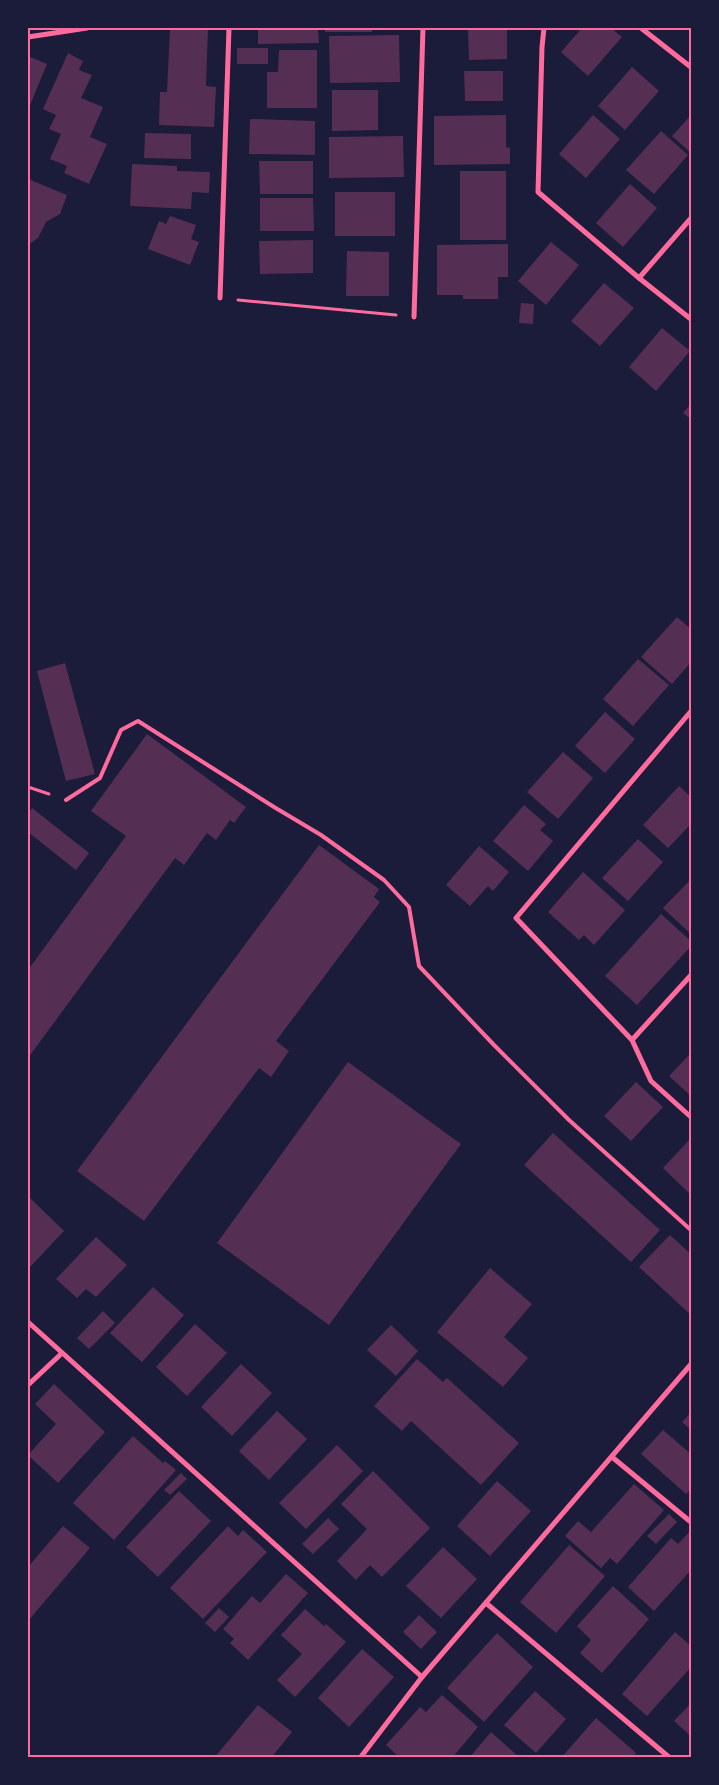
<svg xmlns="http://www.w3.org/2000/svg" width="719" height="1785" font-family="'Open Sans',sans-serif">
  <style>
    .building { fill: #542f53 }
    .lines { fill: none; stroke-linecap: round; stroke-linejoin: round }
    .path { stroke: #ff6b9d; stroke-width: 3 }
    .service { stroke: #ff6b9d; stroke-width: 4 }
    .minor { stroke: #ff6b9d; stroke-width: 5 }
    .neatline { fill: none; stroke: #ff6b9d; stroke-width: 2 }
  </style>
  <rect width="100%" height="100%" fill="#1b1b3a"/>
  <g class="building">
    <polygon points="170,28 208,28 206,86 216,87 214,127 159,125 160,92 167,92"/>
    <polygon points="258,28 318,28 319,43 258,44"/>
    <rect x="325" y="28" width="47" height="4"/>
    <polygon points="582,28 611,28 622,37 588,76 561,52"/>
    <polygon points="507,29 507,59 469,60 468,30"/>
    <polygon points="399,35 400,82 330,83 329,36"/>
    <rect x="237" y="48" width="31" height="16"/>
    <polygon points="279,50 317,50 317,108 267,108 267,72 278,72"/>
    <polygon points="68,53 83,61 79,70 92,75 81,98 103,107 90,137 107,144 89,184 64,173 67,166 50,159 61,134 49,129 56,115 43,109"/>
    <polygon points="28,56 47,64 28,110"/>
    <polygon points="632,67 659,91 625,130 598,106"/>
    <polygon points="464,71 503,71 503,101 465,101"/>
    <polygon points="332,90 378,90 378,130 332,131"/>
    <polygon points="692,114 692,154 672,136"/>
    <polygon points="506,115 506,147 510,148 510,164 434,165 434,116"/>
    <polygon points="593,115 620,139 586,178 559,154"/>
    <polygon points="250,119 315,121 315,155 249,154"/>
    <polygon points="661,131 688,155 654,194 626,170"/>
    <polygon points="145,133 191,134 191,159 144,158"/>
    <polygon points="403,136 404,177 329,178 329,137"/>
    <polygon points="259,161 313,161 313,194 260,194"/>
    <polygon points="132,164 177,166 177,171 210,172 209,193 192,192 191,209 130,206"/>
    <rect x="460" y="171" width="46" height="69"/>
    <polygon points="28,179 67,195 60,214 46,222 38,238 28,245"/>
    <polygon points="630,184 657,208 623,247 596,223"/>
    <rect x="335" y="192" width="60" height="44"/>
    <polygon points="260,198 313,198 314,231 260,231"/>
    <polygon points="170,216 196,225 191,239 199,242 190,265 148,249 159,221 166,224"/>
    <polygon points="313,240 313,273 260,274 259,241"/>
    <polygon points="551,242 579,265 546,305 518,281"/>
    <polygon points="508,244 508,277 498,277 498,299 463,299 463,295 437,295 437,245"/>
    <polygon points="347,251 389,252 389,296 346,296"/>
    <polygon points="604,283 634,308 600,346 571,321"/>
    <polygon points="521,303 534,304 533,324 519,323"/>
    <polygon points="662,328 690,351 656,391 629,367"/>
    <polygon points="692,403 692,420 683,413"/>
    <polygon points="677,617 692,630 692,661 672,684 641,657"/>
    <polygon points="638,659 669,685 633,726 603,699"/>
    <polygon points="65,663 95,774 66,781 37,671"/>
    <polygon points="605,712 635,739 605,773 575,746"/>
    <polygon points="147,734 246,807 234,823 230,820 216,840 207,833 184,865 175,858 28,1058 28,970 126,836 91,811"/>
    <polygon points="563,752 593,778 558,819 527,792"/>
    <polygon points="679,786 692,798 692,823 668,848 643,825"/>
    <polygon points="524,805 546,824 540,830 553,841 528,871 493,841"/>
    <polygon points="32,808 89,853 76,870 28,832 28,814"/>
    <polygon points="638,839 663,862 628,901 602,878"/>
    <polygon points="319,845 379,889 374,897 380,902 276,1041 289,1051 271,1077 259,1068 144,1221 77,1171"/>
    <polygon points="479,846 509,872 493,891 488,886 470,906 446,885"/>
    <polygon points="583,872 625,910 594,945 584,935 579,940 548,912"/>
    <polygon points="692,878 692,935 663,908"/>
    <polygon points="661,914 692,942 692,945 637,1005 605,976"/>
    <polygon points="692,1052 692,1097 669,1076"/>
    <polygon points="348,1062 461,1144 329,1325 217,1243"/>
    <polygon points="636,1082 663,1107 631,1141 604,1116"/>
    <polygon points="553,1133 660,1230 631,1262 524,1165"/>
    <polygon points="692,1137 692,1196 663,1168"/>
    <polygon points="28,1196 64,1231 28,1269"/>
    <polygon points="670,1235 692,1255 692,1316 639,1267"/>
    <polygon points="96,1237 127,1265 96,1297 86,1289 77,1298 56,1279"/>
    <polygon points="490,1268 532,1304 504,1337 528,1358 503,1387 437,1332"/>
    <polygon points="153,1287 184,1315 142,1362 110,1333"/>
    <polygon points="103,1311 115,1323 89,1349 77,1338"/>
    <polygon points="195,1324 227,1353 187,1396 156,1367"/>
    <polygon points="391,1325 418,1351 396,1376 367,1350"/>
    <polygon points="417,1359 443,1382 447,1378 519,1443 481,1485 411,1421 402,1431 374,1406"/>
    <polygon points="241,1364 272,1393 232,1436 201,1407"/>
    <polygon points="54,1384 105,1432 58,1483 28,1455 56,1424 35,1404"/>
    <polygon points="277,1411 307,1439 269,1480 239,1451"/>
    <polygon points="692,1411 692,1431 682,1422"/>
    <polygon points="663,1430 692,1455 692,1488 686,1494 641,1454"/>
    <polygon points="133,1436 163,1463 165,1461 176,1470 114,1540 73,1503"/>
    <polygon points="337,1445 363,1471 306,1529 279,1503"/>
    <polygon points="373,1471 430,1528 382,1577 370,1565 356,1580 337,1561 367,1529 341,1504"/>
    <polygon points="181,1473 187,1479 170,1495 164,1490"/>
    <polygon points="497,1481 531,1511 490,1556 457,1526"/>
    <polygon points="634,1484 664,1510 617,1564 610,1558 601,1568 565,1536 578,1521 591,1532"/>
    <polygon points="179,1491 211,1521 158,1577 126,1547"/>
    <polygon points="669,1514 677,1522 656,1544 647,1536"/>
    <polygon points="328,1518 339,1529 313,1554 302,1544"/>
    <polygon points="63,1526 90,1548 28,1621 28,1567"/>
    <polygon points="228,1526 238,1536 243,1530 267,1552 203,1619 170,1588"/>
    <polygon points="692,1529 692,1569 654,1611 628,1587 671,1538 678,1544"/>
    <polygon points="569,1545 605,1576 556,1633 520,1602"/>
    <polygon points="443,1547 477,1579 441,1618 406,1586"/>
    <polygon points="286,1574 308,1593 248,1660 230,1643 234,1639 223,1629 252,1596 260,1603"/>
    <polygon points="613,1586 649,1619 602,1673 580,1653 591,1640 577,1626"/>
    <polygon points="219,1608 229,1617 215,1632 205,1623"/>
    <polygon points="305,1609 324,1626 326,1624 346,1642 295,1697 277,1680 302,1654 281,1635"/>
    <polygon points="419,1615 437,1632 421,1649 403,1632"/>
    <polygon points="675,1632 692,1647 692,1666 647,1716 622,1694"/>
    <polygon points="497,1633 533,1667 484,1722 447,1688"/>
    <polygon points="362,1649 394,1677 349,1727 318,1698"/>
    <polygon points="535,1691 566,1719 536,1753 504,1725"/>
    <polygon points="442,1695 478,1727 452,1758 400,1758 386,1745 420,1707 426,1712"/>
    <polygon points="692,1702 692,1737 674,1721"/>
    <polygon points="258,1705 292,1732 271,1758 214,1758"/>
    <polygon points="596,1718 636,1753 633,1758 561,1758"/>
    <polygon points="491,1732 520,1758 469,1758"/>
  </g>
  <g class="lines">
    <g class="path">
      <polyline points="238,300 396,315"/>
      <polyline points="28,787 49,794"/>
    </g>
    <polyline class="service" points="66,800 100,778 121,730 138,721 274,807 321,835 384,880 409,907 419,966 494,1045 569,1120 692,1231"/>
    <g class="minor">
      <polyline points="544,28 542,47 538,192 639,278 692,320"/>
      <polyline points="641,28 692,68"/>
      <polyline points="28,37 87,28"/>
      <polyline points="639,278 692,217"/>
      <polyline points="220,298 229,28"/>
      <polyline points="414,317 423,28"/>
      <polyline points="692,511 692,512"/>
      <polyline points="692,710 516,918 632,1040 651,1081 692,1118"/>
      <polyline points="632,1040 692,974"/>
      <polyline points="28,1322 422,1677"/>
      <polyline points="28,1385 61,1354"/>
      <polyline points="612,1457 692,1523"/>
      <polyline points="486,1603 670,1758"/>
      <polyline points="360,1758 422,1677 692,1363"/>
    </g>
  </g>
  <rect width="719" height="1785" fill="none" stroke="#1b1b3a" stroke-width="58"/>
  <rect x="29" y="29" width="661" height="1727" class="neatline"/>
</svg>
